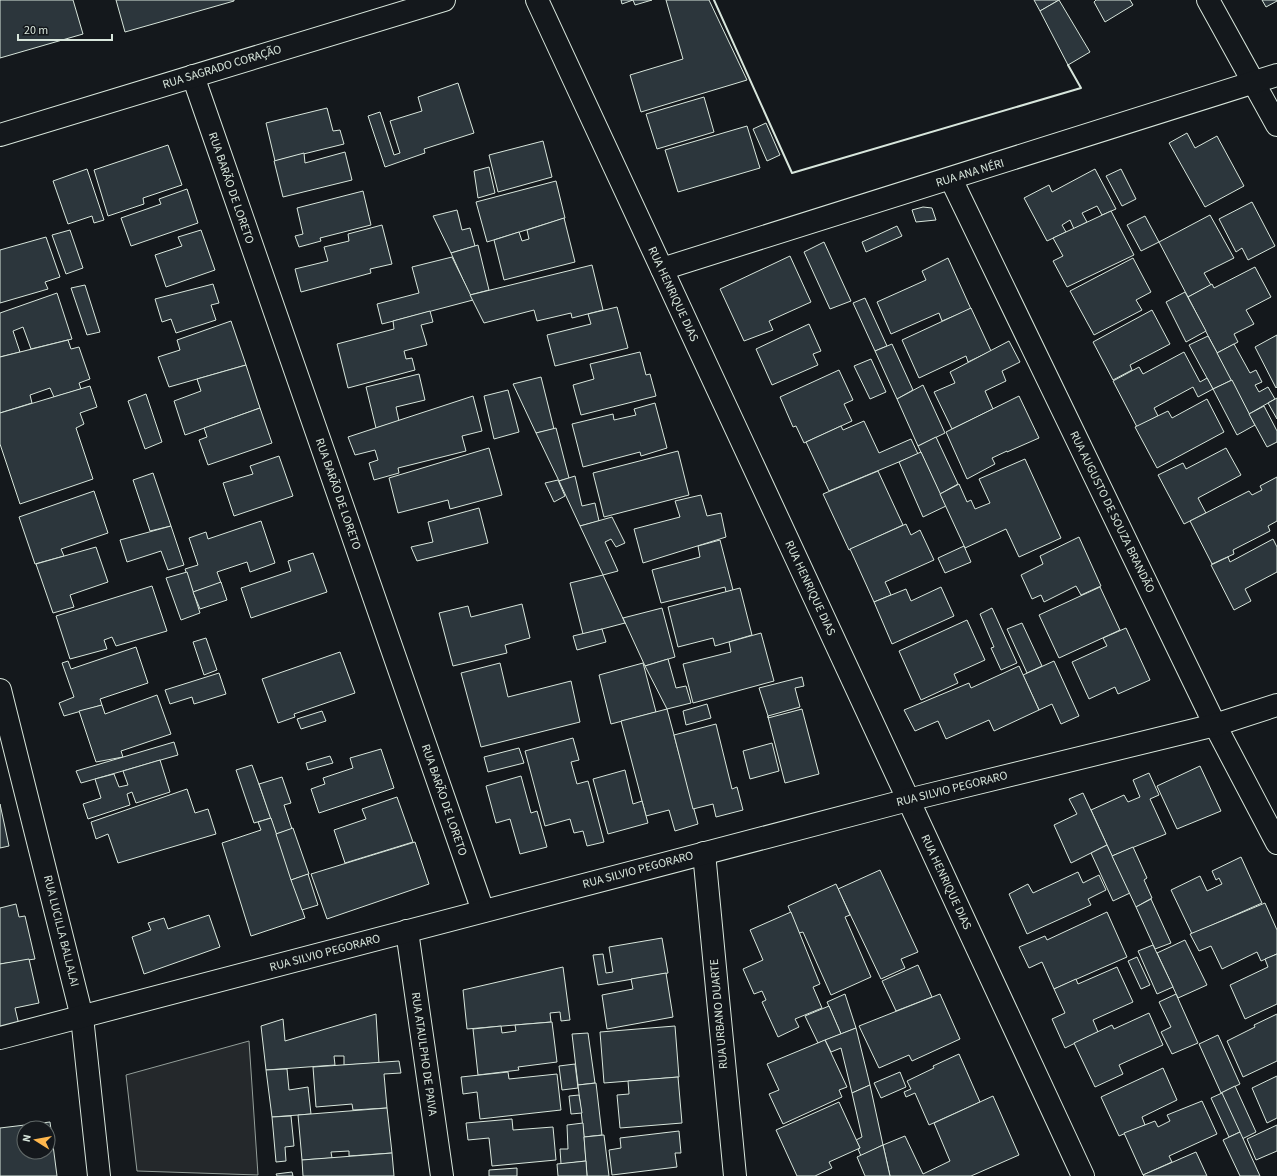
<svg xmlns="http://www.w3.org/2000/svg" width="1277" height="1176" font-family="'Source Sans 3',sans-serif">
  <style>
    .parking { fill: #24282b; stroke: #939e99 }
    .building { fill: #2c363c; stroke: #d8e6dc; fill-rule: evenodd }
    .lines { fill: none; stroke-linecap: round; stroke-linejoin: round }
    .minor-casing { stroke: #d8e6dc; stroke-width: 24 }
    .minor { stroke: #14181c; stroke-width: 22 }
    .wall { stroke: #d8e6dc; stroke-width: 2 }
    .labels { text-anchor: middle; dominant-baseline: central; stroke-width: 3; stroke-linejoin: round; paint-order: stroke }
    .street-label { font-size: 12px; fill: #d8e6dc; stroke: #14181c }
  </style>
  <rect width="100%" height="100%" fill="#14181c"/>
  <polygon class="parking" points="249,1041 258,1175 137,1171 126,1075"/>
  <g class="building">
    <polygon points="0,0 73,0 83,34 0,58"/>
    <polygon points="116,0 234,0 234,1 125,32"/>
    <polygon points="621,0 652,0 635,5 633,0 622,4"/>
    <polygon points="666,0 709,0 747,80 641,112 630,75 683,59"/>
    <polygon points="1034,0 1059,0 1040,11"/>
    <polygon points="1059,0 1090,52 1068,65 1040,11"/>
    <polygon points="1096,0 1130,0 1133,5 1105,22 1094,2"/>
    <polygon points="1262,0 1277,0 1277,1 1266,7"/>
    <polygon points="458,83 474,133 424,149 425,153 385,167 368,116 380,112 394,155 400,153 390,121 422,111 418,97"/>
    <polygon points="704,97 714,132 657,149 646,114"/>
    <polygon points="327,108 333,131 340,130 344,144 275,161 266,123"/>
    <polygon points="766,123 780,155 767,161 753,129"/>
    <polygon points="747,126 760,168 678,192 665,150"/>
    <polygon points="1187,133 1195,148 1217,136 1244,186 1205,207 1169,143"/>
    <polygon points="543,141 552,177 498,192 489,155"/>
    <polygon points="168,145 182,185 143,198 144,204 108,216 94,170"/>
    <polygon points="345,152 352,180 283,197 274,161 304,153 305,163"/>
    <polygon points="489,167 495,193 478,198 474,171"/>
    <polygon points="87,169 104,220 94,223 92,216 68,224 53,181"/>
    <polygon points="1095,169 1116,209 1102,215 1097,206 1082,213 1087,222 1074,229 1070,220 1062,225 1066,232 1047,241 1024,198 1049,185 1052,192"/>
    <polygon points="1121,169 1136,199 1122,206 1106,176"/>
    <polygon points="556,181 565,218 487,242 476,202"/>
    <polygon points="187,189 198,223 131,246 121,218 161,204 159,199"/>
    <polygon points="363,191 371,225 320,238 321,241 299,247 295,236 303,234 297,208"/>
    <polygon points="1252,202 1275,246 1248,260 1242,248 1236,252 1219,219"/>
    <polygon points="923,207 932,208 936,220 916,222 912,210"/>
    <polygon points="457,210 462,230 470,228 475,246 451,253 433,216"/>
    <polygon points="1111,211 1134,255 1067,287 1053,261 1063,256 1053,238"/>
    <polygon points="1210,215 1234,258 1204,273 1211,285 1188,297 1159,242"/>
    <polygon points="1145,216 1159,242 1141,251 1127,225"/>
    <polygon points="564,218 575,262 504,280 494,240 519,232 522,241 529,239 527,230"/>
    <polygon points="382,225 392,264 370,269 371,273 301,292 295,269 328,261 324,247 349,241 348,234"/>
    <polygon points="897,226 902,236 866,252 862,242"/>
    <polygon points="70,230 83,268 66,274 52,235"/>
    <polygon points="201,230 215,270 166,287 155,255 182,246 178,237"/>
    <polygon points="46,237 60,277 45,282 48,289 0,303 0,250"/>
    <polygon points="824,242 851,301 830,309 804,252"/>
    <polygon points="478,245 489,290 470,295 451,253"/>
    <polygon points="790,256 811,302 769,321 773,330 744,341 720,289"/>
    <polygon points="452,257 473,300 382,324 377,304 419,293 412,267"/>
    <polygon points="948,258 971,309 942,321 939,313 891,334 877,302 926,280 922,271"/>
    <polygon points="1133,258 1151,292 1136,300 1142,310 1094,335 1070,291"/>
    <polygon points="592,265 603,310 572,318 571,313 537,321 534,310 484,323 470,295"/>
    <polygon points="1255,267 1271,297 1246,310 1254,324 1234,334 1238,342 1217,353 1188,297 1212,284 1214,288"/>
    <polygon points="213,284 219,303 211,305 216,320 176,333 171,319 162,322 155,299"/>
    <polygon points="85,285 100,332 87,335 71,288"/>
    <polygon points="1185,292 1206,331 1186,342 1166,302"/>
    <polygon points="57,293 72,339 31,349 23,327 13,331 20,352 0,357 0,313"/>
    <polygon points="865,298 887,346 875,351 853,303"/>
    <polygon points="617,307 628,348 555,366 547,335 591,324 588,314"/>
    <polygon points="971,308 991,351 968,362 966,356 919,378 902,340"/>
    <polygon points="1152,310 1170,344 1130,365 1132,370 1113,380 1093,342"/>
    <polygon points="430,311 433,322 421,325 427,345 404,351 406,359 412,358 415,370 348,388 337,344 394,329 393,321"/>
    <polygon points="231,321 246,365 169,387 158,357 180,350 177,340"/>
    <polygon points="809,324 821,351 813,354 818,365 772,385 756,349"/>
    <polygon points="1277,335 1277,387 1276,388 1255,347"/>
    <polygon points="1208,336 1232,380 1213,389 1189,345"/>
    <polygon points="68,340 71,349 79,347 90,379 79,383 81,389 54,397 50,388 30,395 32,403 0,413 0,357"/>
    <polygon points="1009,341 1020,362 1002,371 1006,381 985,391 993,409 952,429 934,392 955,383 950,372"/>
    <polygon points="892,344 913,390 897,399 875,351"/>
    <polygon points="1234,344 1250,373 1256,370 1262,382 1255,385 1259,392 1268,387 1275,399 1249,414 1217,353"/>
    <polygon points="640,352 646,375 650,374 656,396 581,415 573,385 594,379 590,364"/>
    <polygon points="1184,352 1200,382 1207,378 1213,389 1198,397 1193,387 1154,408 1158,416 1137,427 1113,381 1139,367 1143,374"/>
    <polygon points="871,359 886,392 870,399 854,366"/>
    <polygon points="246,365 260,408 185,435 174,401 201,391 197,379"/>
    <polygon points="839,370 853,400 844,404 852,421 804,443 796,426 793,427 780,397"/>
    <polygon points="419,374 425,400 396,407 399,421 376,428 366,387"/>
    <polygon points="541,377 554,429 536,433 513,384"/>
    <polygon points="1232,380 1255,425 1237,435 1213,389"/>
    <polygon points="923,385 945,433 918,446 897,399"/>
    <polygon points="90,386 97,407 80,413 84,424 76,428 93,479 20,504 0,444 0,413"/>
    <polygon points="508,390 519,432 494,439 484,396"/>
    <polygon points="146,394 162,442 145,449 128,401"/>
    <polygon points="473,396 482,431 462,436 466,451 398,468 399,473 374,480 369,463 378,460 375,450 355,455 348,437"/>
    <polygon points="1019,396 1039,438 1007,452 1007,451 992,458 995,464 967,479 946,432"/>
    <polygon points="1277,398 1277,419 1268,403"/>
    <polygon points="1207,399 1224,432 1157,468 1135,427 1168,411 1172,418"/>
    <polygon points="655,403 667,448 641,456 640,452 583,467 572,424 613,414 614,420 636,415 634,409"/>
    <polygon points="1264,406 1277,431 1277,442 1267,447 1249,414"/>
    <polygon points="260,408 272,443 208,465 199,440 207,437 204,428"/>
    <polygon points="864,421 879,453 911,439 918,454 829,491 806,442 841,426 843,430"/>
    <polygon points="556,428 569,478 559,481 536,433"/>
    <polygon points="936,437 958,484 940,494 918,446"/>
    <polygon points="489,448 502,495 450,509 448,500 398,513 389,478"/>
    <polygon points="1226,448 1241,475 1198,498 1206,513 1184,524 1158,475 1183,463 1186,469"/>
    <polygon points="678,451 689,495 604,517 593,473"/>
    <polygon points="921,452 946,506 923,517 899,462"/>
    <polygon points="279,456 293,496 234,516 223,483 253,474 250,466"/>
    <polygon points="1025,459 1061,538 1019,557 1006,529 965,548 940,494 959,484 967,502 971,500 975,509 990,503 979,479"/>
    <polygon points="878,471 903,525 849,550 823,494"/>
    <polygon points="153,473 171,526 150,531 133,480"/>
    <polygon points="575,476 582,506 595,503 599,521 580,526 559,481"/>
    <polygon points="1277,477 1277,521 1268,526 1270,531 1233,550 1234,554 1212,564 1190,521 1249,491 1252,495 1262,490 1260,486"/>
    <polygon points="558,480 565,496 554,502 545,483"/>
    <polygon points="94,491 108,533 61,549 64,556 35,564 19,517"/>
    <polygon points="701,495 707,516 721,513 726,537 643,563 634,529 680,517 675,501"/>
    <polygon points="479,508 488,543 417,561 411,547 433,542 428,522"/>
    <polygon points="612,517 625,543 616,547 611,539 605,542 618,571 603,575 580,526"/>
    <polygon points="261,521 275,563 250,572 247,562 217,572 221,583 193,592 185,569 198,565 189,538 206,532 208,539"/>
    <polygon points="906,524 911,535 920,530 934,560 885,582 891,595 874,602 850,549"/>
    <polygon points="171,526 184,565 168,570 161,551 127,562 120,540"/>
    <polygon points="1079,537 1101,586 1081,595 1076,586 1044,602 1041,595 1032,599 1021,575 1043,564 1040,556"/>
    <polygon points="1273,539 1277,547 1277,572 1245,589 1251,601 1234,610 1211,565 1228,557 1230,562"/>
    <polygon points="720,540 733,590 726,592 725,587 661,603 652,570 700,557 698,546"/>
    <polygon points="964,546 971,562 945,573 938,558"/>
    <polygon points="96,547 108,582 70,595 74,607 53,613 36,564"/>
    <polygon points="313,553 327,592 251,618 241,588 291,571 288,561"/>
    <polygon points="187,572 200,613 181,620 166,578"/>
    <polygon points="603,575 625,623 583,634 570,583"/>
    <polygon points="221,582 227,600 200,609 193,592"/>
    <polygon points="152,586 167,631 116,646 112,637 104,640 107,649 70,659 56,616"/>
    <polygon points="941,587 954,616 892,644 874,602 906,589 911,601"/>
    <polygon points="1100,587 1120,630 1059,658 1039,615"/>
    <polygon points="740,588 752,635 715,646 713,638 678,647 668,607"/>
    <polygon points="522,604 530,638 505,645 507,653 453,666 439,613 468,606 471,617"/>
    <polygon points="662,608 675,657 645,666 623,618"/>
    <polygon points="992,608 1017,663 1001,670 991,648 994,647 980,614"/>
    <polygon points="967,620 985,660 954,674 958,683 921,700 899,651"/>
    <polygon points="1022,623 1042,666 1027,673 1007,629"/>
    <polygon points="1126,628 1150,680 1118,694 1115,687 1089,699 1072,662 1107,646 1103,638"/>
    <polygon points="602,629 606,642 577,650 573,636"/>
    <polygon points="761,633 774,681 693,703 683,664 731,652 729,642"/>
    <polygon points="206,638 217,670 204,675 193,642"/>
    <polygon points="136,647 148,683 100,699 102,705 64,716 59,703 74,697 62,663 68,661 71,669"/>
    <polygon points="340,652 355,693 294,714 295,717 278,723 262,679"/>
    <polygon points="668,659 676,688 686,686 691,703 667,709 645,666"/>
    <polygon points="1054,661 1079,716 1061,724 1052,704 1039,710 1023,675"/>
    <polygon points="500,663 508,697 571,681 580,722 481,747 461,673"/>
    <polygon points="643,663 656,712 611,724 599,675"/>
    <polygon points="1019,666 1039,710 994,731 989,720 946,739 938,721 915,731 904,710 969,683 971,688"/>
    <polygon points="219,673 226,694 194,704 192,697 170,704 165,690"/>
    <polygon points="802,677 804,686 795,688 800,707 768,716 759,688"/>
    <polygon points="157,695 171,734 121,751 123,757 96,762 79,711 102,705 105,714"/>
    <polygon points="707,704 711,718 686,725 683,711"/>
    <polygon points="667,709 698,824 675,831 669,810 646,816 621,721"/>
    <polygon points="802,709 819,774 785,783 768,717 768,716 768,718"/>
    <polygon points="322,711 326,721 301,729 297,719"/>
    <polygon points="716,724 732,789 737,787 743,810 716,817 713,804 693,809 674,735"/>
    <polygon points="573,738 579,760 571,762 577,784 588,781 604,842 587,846 583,831 574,833 570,819 545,826 525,751"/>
    <polygon points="174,742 178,755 81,783 76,771"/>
    <polygon points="772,743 779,771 750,779 743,751"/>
    <polygon points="519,748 524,763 488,772 484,757"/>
    <polygon points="381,749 394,788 319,813 311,789 325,784 323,778 353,768 350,758"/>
    <polygon points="330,756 333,763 308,770 306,763"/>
    <polygon points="160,760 170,792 136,803 132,792 127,794 130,805 88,819 83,804 101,798 95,779 114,774 119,787 128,785 123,771"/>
    <polygon points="252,765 271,818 254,823 236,770"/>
    <polygon points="1200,766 1221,811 1177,829 1157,786"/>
    <polygon points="625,770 633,804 642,801 648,823 608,834 593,779"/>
    <polygon points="1149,773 1159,795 1150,799 1166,834 1112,856 1091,810 1124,795 1128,802 1140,797 1133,780"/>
    <polygon points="521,776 531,813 537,811 547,847 520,854 510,819 496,823 486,786"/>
    <polygon points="282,777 291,803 284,805 292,829 276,834 259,784"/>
    <polygon points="187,789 195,813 208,809 216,834 118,863 108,834 96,839 91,822"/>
    <polygon points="1083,793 1107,845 1071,863 1054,825 1077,814 1069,799"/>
    <polygon points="397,797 413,842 345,863 334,830 366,819 362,809"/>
    <polygon points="0,804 9,846 0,848"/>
    <polygon points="271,818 305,918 251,936 222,843 261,830 258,822"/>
    <polygon points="293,828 309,874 291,880 276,834"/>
    <polygon points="415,842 429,884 327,919 311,874"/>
    <polygon points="1107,845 1130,893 1113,901 1091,853"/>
    <polygon points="1133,847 1147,878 1144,880 1152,898 1136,907 1112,856"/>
    <polygon points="1241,857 1262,903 1192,934 1171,890 1200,876 1207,891 1222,884 1219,878 1216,880 1212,871"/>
    <polygon points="880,870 918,952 901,959 905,968 881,979 838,889"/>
    <polygon points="1078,872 1083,883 1099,875 1106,890 1088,899 1091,905 1027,934 1009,894 1028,884 1033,893"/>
    <polygon points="308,874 318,905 302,910 291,880"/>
    <polygon points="836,884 850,915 845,917 871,977 831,995 803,932 799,933 788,906"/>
    <polygon points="1151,899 1171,943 1155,949 1136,907"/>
    <polygon points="1265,903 1277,930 1277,954 1261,961 1257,952 1222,969 1211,946 1199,951 1190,934"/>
    <polygon points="16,904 19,917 25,916 35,959 0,964 0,908"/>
    <polygon points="791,912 820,984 813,987 822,1008 795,1019 799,1027 778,1037 762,1002 766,1000 762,991 754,994 743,969 763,960 750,930"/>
    <polygon points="1107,912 1127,957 1054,989 1042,962 1029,968 1019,947 1045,936 1047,940"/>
    <polygon points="209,915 220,947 144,974 132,937 151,930 148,923 164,918 168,929"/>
    <polygon points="662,938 668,973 598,985 593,955 603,954 606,973 613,972 609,947"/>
    <polygon points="1185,940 1207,985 1178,998 1157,953"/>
    <polygon points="1153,945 1173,987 1157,994 1138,951"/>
    <polygon points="1277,954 1277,1004 1245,1019 1230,985 1268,967 1265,959"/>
    <polygon points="1137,957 1150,985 1141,989 1128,961"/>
    <polygon points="29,959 39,1003 15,1008 19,1025 0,1030 0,964"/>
    <polygon points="918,965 932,997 896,1011 882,981"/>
    <polygon points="563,967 570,1020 561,1021 560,1012 550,1013 551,1022 467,1029 463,990"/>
    <polygon points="1117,967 1133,1002 1093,1020 1098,1032 1065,1048 1052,1019 1065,1013 1054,989 1076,979 1078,984"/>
    <polygon points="666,973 673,1017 607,1029 602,995 633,989 631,979"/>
    <polygon points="845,994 856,1028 841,1034 827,1002"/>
    <polygon points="940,994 960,1039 912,1061 909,1055 879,1068 859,1026"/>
    <polygon points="1176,994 1198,1043 1172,1054 1161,1032 1171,1027 1159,1002"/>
    <polygon points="829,1006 841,1034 818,1043 805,1016"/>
    <polygon points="1149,1013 1163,1045 1119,1065 1123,1074 1095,1087 1074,1043 1112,1025 1114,1029"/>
    <polygon points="376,1014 379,1063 344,1065 344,1056 334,1056 335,1065 266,1070 261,1026 283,1019 285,1041"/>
    <polygon points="1277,1014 1277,1061 1243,1077 1227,1041 1255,1027 1254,1025"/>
    <polygon points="552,1022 557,1062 518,1067 519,1070 478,1075 473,1029 501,1026 502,1033 516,1031 515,1025"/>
    <polygon points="675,1026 679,1077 604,1083 600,1032"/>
    <polygon points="856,1028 870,1085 852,1093 841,1048 831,1052 825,1040"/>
    <polygon points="588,1033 595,1083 578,1085 572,1034"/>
    <polygon points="1218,1035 1240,1084 1221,1093 1199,1044"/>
    <polygon points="825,1040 847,1087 839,1090 842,1097 783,1124 769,1094 779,1090 767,1064"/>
    <polygon points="959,1054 980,1102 929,1125 915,1093 906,1097 904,1092 911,1089 907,1081 934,1068 933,1066"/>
    <polygon points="399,1061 401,1073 384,1074 387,1108 353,1110 352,1104 316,1107 313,1067"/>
    <polygon points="575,1064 578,1088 562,1090 559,1066"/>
    <polygon points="1163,1068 1177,1100 1142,1117 1145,1125 1119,1136 1101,1097"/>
    <polygon points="287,1069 289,1090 308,1087 311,1114 272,1117 266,1070"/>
    <polygon points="508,1072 509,1079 557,1074 561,1110 480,1119 477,1092 463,1094 461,1077"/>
    <polygon points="900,1072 906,1087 881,1098 874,1083"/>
    <polygon points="1277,1076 1277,1118 1267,1123 1252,1088"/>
    <polygon points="678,1077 682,1123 620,1128 617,1095 629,1094 628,1081"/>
    <polygon points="596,1083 602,1135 584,1137 578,1085"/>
    <polygon points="870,1085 883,1145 861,1156 858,1149 860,1148 856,1140 862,1137 852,1093"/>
    <polygon points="1235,1086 1256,1132 1242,1139 1221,1093"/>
    <polygon points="1222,1093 1240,1132 1229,1137 1211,1098"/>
    <polygon points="579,1095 582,1113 571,1114 569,1096"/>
    <polygon points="993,1096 1019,1155 971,1176 890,1176 883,1145 905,1136 923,1174 950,1161 934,1123"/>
    <polygon points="1202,1101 1217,1134 1169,1156 1172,1162 1143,1175 1124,1133 1155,1121 1158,1127 1170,1121 1167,1115"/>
    <polygon points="839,1102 860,1148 829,1162 832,1168 815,1176 797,1176 776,1130"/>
    <polygon points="387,1108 392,1153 349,1156 349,1151 331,1152 332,1158 302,1160 298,1115"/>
    <polygon points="291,1116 294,1146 285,1147 286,1161 276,1162 272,1117"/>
    <polygon points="512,1119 513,1130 553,1127 556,1160 492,1166 489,1138 468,1140 466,1123"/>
    <path d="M50 1122 57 1176H0V1128ZM24 1128H48V1152H24Z"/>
    <polygon points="583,1123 586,1161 561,1164 560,1149 568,1149 567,1125"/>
    <polygon points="1277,1125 1277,1151 1256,1160 1247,1139"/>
    <polygon points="679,1131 681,1153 675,1153 677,1167 612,1175 609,1150 621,1148 620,1138"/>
    <polygon points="1240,1132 1260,1176 1240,1176 1223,1140"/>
    <polygon points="604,1135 609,1176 587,1176 584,1137"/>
    <polygon points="883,1145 890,1176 865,1176 857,1157"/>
    <polygon points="1196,1152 1207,1176 1144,1176 1143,1175"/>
    <polygon points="392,1153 394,1176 303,1176 302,1160"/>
    <polygon points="586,1161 587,1176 558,1176 557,1164"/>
    <polygon points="517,1168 517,1176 489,1176 489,1170"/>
    <polygon points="292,1172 293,1176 277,1176 276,1174"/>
  </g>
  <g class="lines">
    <defs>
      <g id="minor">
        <polyline points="537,0 1083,1176"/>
        <polyline points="1208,0 1277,125"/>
        <polyline points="193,76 483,911"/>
        <polyline points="0,135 444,0"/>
        <polyline points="951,179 1215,725 1277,843"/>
        <polyline points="662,269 1277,75"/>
        <polyline points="0,690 82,1017 99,1176"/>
        <polyline points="704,853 735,1176"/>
        <polyline points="407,931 442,1176"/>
        <polyline points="0,1038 908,800 1215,725 1277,705"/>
      </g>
    </defs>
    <use href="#minor" class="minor-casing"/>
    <use href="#minor" class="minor"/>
    <polyline class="wall" points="714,0 792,173 1081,88 1068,65"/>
  </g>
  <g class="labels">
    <g class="street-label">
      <text transform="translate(222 67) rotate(-17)">RUA SAGRADO CORAÇÃO</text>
      <text transform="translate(970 173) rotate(-17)">RUA ANA NÉRI</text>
      <text transform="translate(231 188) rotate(71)">RUA BARÃO DE LORETO</text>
      <text transform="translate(673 294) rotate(65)">RUA HENRIQUE DIAS</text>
      <text transform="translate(338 494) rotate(71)">RUA BARÃO DE LORETO</text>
      <text transform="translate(1112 512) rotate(64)">RUA AUGUSTO DE SOUZA BRANDÃO</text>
      <text transform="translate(810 588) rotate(65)">RUA HENRIQUE DIAS</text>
      <text transform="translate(952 789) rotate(-14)">RUA SILVIO PEGORARO</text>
      <text transform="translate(444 800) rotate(71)">RUA BARÃO DE LORETO</text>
      <text transform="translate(638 870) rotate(-15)">RUA SILVIO PEGORARO</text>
      <text transform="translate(946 882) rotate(65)">RUA HENRIQUE DIAS</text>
      <text transform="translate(61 931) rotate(76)">RUA LUCILLA BALLALAI</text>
      <text transform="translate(325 953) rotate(-15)">RUA SILVIO PEGORARO</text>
      <text transform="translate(719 1014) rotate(-95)">RUA URBANO DUARTE</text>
      <text transform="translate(424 1054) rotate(82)">RUA ATAULPHO DE PAIVA</text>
    </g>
  </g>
  <g transform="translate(36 1140) rotate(281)"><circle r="19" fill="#14181c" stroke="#626a69"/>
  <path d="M0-3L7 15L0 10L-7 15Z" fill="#ffb74d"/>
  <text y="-6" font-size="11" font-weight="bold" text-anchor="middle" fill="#d8e6dc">N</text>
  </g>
  <path d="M18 34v6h94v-6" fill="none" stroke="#d8e6dc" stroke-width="2"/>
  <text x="24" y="34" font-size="12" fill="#d8e6dc" stroke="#14181c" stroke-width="3" paint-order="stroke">20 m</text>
</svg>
